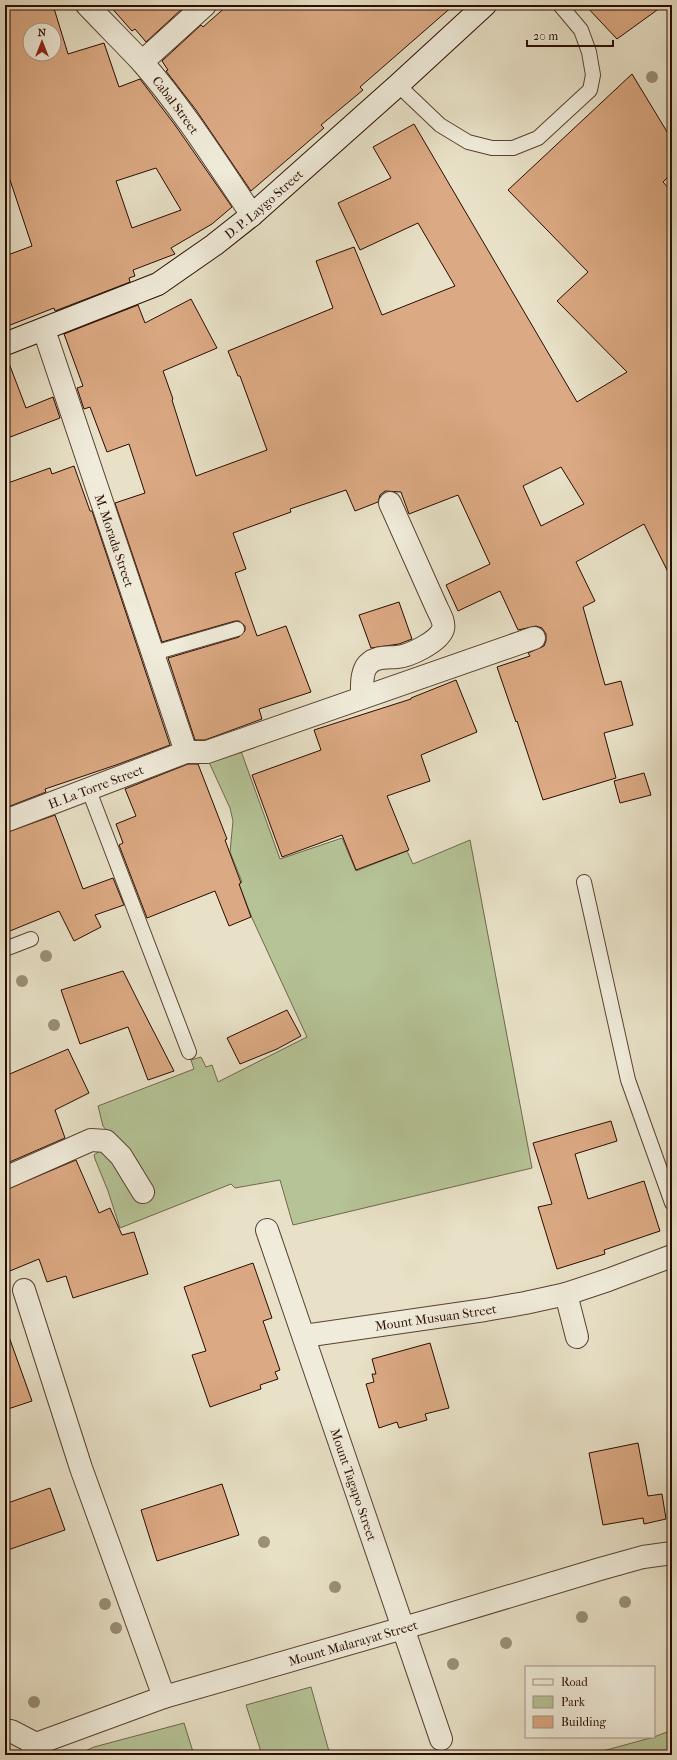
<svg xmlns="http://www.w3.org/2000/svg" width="677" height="1760" font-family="'IM FELL French Canon',serif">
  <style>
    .green { fill: #b5c396; stroke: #70684c }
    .building { fill: #dba983; stroke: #2a0c01; fill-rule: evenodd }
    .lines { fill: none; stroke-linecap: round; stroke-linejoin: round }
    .lane-casing { stroke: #5a4132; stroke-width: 16 }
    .street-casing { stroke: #5a4132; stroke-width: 24 }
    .secondary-casing { stroke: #2a0c01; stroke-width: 24 }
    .lane { stroke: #f0ecdb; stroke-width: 14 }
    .street { stroke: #f0ecdb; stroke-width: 22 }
    .secondary { stroke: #f0ecdb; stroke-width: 22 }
    .tree { fill: #9a8f77 }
    .labels { text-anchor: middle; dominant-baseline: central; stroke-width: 3.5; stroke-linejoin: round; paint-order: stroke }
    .street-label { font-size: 13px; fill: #2a0c01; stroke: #f0ecdb }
  </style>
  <rect width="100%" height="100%" fill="#e8e1c7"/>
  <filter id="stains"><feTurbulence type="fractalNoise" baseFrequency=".005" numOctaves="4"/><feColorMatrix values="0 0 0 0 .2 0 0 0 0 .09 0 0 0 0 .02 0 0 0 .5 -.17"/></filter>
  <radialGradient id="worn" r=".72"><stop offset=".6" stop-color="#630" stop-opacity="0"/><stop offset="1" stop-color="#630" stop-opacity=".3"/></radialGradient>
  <g class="green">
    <polygon points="241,751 280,859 342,838 356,871 407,851 413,864 470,840 532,1168 293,1225 280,1180 235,1188 231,1184 120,1228 108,1191 95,1159 94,1155 101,1150 111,1136 103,1126 98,1106 194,1069 191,1060 201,1057 206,1067 212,1065 218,1082 307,1037 252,918 239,884 242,882 230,852 233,821 230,808 208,760"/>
    <polygon points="311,1687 330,1755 262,1755 246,1705"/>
    <polygon points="184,1723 194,1755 76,1755 94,1747"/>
    <polygon points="672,1730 672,1755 588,1755 654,1737"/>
  </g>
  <g class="building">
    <path d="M5 5H53L68 54 104 43 119 87 140 79 175 125 232 207 212 224 171 248 175 254 133 270 135 276 129 278 130 282 55 311 54 308 5 327V256L32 246 5 165ZM30 30H54V54H30ZM156 168 181 210 132 228 116 181Z"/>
    <polygon points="109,5 184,5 185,6 146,42 135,29 132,31"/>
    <polygon points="228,5 454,5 360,87 363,90 321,125 324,128 251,191 196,110 166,71 168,70 162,61 201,25 203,27"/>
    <polygon points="585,5 664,5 617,39"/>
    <path d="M632 74 672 140V173L663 182 672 192V580L644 524 576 562 595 601 583 607 605 685 621 681 633 725 604 733 616 778 543 800 517 721 516 722 497 667 530 656 528 653 544 646 546 641V634L542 628 536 626 518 630 500 591 458 611 446 585 490 564 458 495 409 514 401 492 385 491 380 495 378 502 355 511 346 490 290 509 291 512 233 533 246 569 235 573 257 636 286 626 311 692 259 709 262 719 205 740H195L168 658 239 637 245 631V626L239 621H235L162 642 115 503 145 493 129 444 107 452 90 407 84 409 77 388 83 386 64 334 138 305 145 323 191 299 217 348 163 371 173 399 172 400 196 476 267 450 240 376H238L228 351 333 308 316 261 354 247 382 315 455 286 418 223 360 250 338 203 391 178 373 147 414 124 577 402 627 372 557 301 588 272 508 190ZM561 467 584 504 541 526 523 486Z"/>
    <polygon points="5,358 7,358 26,408 53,397 60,418 5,439"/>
    <polygon points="74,466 90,511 92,511 170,745 116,765 45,789 46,792 5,808 5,484 50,468 52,474"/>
    <polygon points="399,602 412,639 399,644 371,648 359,615"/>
    <polygon points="456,680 477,732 421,755 430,781 387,796 409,850 356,870 342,835 282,857 252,775 321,750 314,730 411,699 411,698"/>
    <polygon points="188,764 198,764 227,839 225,840 241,883 239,884 251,917 229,926 215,891 147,918 119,845 123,843 116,824 136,816 125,789"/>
    <polygon points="644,773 651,795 620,803 614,781"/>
    <polygon points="55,815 83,889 113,878 124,905 95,915 101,927 74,941 59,911 5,933 5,833"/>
    <polygon points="123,971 139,1003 174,1071 148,1080 128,1027 80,1044 61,990"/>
    <polygon points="287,1010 301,1036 277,1049 240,1064 227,1038"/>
    <polygon points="68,1049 89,1093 55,1110 65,1138 5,1164 5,1076"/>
    <polygon points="611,1121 617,1141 575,1154 588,1199 644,1181 660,1231 604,1250 605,1254 557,1269 538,1207 552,1204 533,1143"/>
    <polygon points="76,1160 99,1213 110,1208 122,1235 134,1232 148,1274 73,1298 66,1276 47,1282 39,1259 5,1273 5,1190"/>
    <polygon points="253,1263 272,1318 263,1321 280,1370 275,1372 278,1379 260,1385 261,1389 210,1407 192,1355 206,1351 184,1287"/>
    <polygon points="5,1334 8,1334 32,1401 5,1410"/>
    <polygon points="430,1343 449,1408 425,1414 427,1420 399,1428 397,1422 379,1428 366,1384 374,1382 372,1374 376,1374 372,1359"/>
    <polygon points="638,1443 648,1496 662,1494 666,1519 644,1524 643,1518 603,1525 589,1453"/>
    <polygon points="222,1484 239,1535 157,1561 141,1510"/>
    <polygon points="50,1488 65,1530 5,1551 5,1504"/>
  </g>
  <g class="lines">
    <defs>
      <g id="lane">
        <polyline points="398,85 440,125 468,142 492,148 513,148 538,138 590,90 593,75 589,52 581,30 560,5"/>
        <polyline points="154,653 237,629"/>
        <polyline points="88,788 189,1052"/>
        <polyline points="584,882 628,1080 672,1203"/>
        <polyline points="5,949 31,939"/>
      </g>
      <g id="street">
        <path id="s1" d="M87 5C105 24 124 43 142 62 183 109 217 163 252 215"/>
        <polyline points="142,62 205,5"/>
        <path id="s2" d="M44 330 186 752"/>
        <path d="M362 697C362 687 361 676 366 667 373 656 386 658 397 657 409 656 439 642 443 629 445 622 439 613 436 606L390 503"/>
        <path id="s3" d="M5 821 186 752H207L534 638"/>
        <polyline points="5,1178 91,1140 106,1141 121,1156 143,1192"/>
        <path id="s4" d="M267 1230 441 1739"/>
        <polyline points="24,1290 81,1468 164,1697"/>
        <polyline points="566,1294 577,1337"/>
        <path id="s5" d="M304 1336 485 1310 525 1303 566 1294 608 1280 672 1256"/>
        <polyline points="5,1730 11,1731 36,1744"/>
        <path id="s6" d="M31 1755 36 1744 164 1697 424 1622 600 1569 643 1557 672 1553"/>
      </g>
      <g id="secondary">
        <path id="s7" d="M5 344 158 284 214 245 252 215 398 85 485 5"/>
      </g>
    </defs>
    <use href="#lane" class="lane-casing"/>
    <use href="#street" class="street-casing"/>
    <use href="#secondary" class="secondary-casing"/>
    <use href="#lane" class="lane"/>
    <use href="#street" class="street"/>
    <use href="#secondary" class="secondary"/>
  </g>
  <g class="tree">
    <circle cx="652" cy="77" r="6"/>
    <circle cx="46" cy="956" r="6"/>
    <circle cx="22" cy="981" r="6"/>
    <circle cx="54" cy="1025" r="6"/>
    <circle cx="264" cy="1542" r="6"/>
    <circle cx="335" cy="1587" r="6"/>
    <circle cx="625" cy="1602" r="6"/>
    <circle cx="105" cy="1604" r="6"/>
    <circle cx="582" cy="1617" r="6"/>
    <circle cx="116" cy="1628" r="6"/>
    <circle cx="506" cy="1643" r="6"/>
    <circle cx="453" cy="1664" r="6"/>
    <circle cx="34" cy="1702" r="6"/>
  </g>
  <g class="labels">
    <g class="street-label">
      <text stroke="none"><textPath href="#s1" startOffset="134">Cabal Street</textPath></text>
      <text stroke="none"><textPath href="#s7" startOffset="297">D. P. Laygo Street</textPath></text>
      <text stroke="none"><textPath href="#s2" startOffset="222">M. Morada Street</textPath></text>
      <text stroke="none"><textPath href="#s3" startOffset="97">H. La Torre Street</textPath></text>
      <text stroke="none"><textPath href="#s5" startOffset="133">Mount Musuan Street</textPath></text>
      <text stroke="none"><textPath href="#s4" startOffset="269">Mount Tagapo Street</textPath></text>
      <text stroke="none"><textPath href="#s6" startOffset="345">Mount Malarayat Street</textPath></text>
    </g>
  </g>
  <rect width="677" height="1760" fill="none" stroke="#e8e1c7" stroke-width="20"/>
  <rect x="6" y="6" width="665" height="1748" fill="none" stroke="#2a0c01" stroke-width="2"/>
  <rect x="10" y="10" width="657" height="1740" fill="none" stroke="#2a0c01"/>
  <rect x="525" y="1666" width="130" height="72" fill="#f0ecdb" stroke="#a19284"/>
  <rect x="533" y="1679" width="20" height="6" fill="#f0ecdb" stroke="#a19284"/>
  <text x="561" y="1686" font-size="12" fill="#2a0c01">Road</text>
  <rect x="533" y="1696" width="20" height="12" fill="#b5c396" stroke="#a19284"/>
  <text x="561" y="1706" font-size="12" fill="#2a0c01">Park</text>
  <rect x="533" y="1716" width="20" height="12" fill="#dba983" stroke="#a19284"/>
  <text x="561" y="1726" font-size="12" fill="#2a0c01">Building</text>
  <g transform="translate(42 42)"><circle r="19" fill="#f0ecdb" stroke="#a19284"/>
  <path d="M0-3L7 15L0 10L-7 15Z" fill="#8f2418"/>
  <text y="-6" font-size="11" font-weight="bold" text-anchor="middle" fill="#2a0c01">N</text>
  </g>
  <path d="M527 40v6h86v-6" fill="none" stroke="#2a0c01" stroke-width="2"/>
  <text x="533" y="40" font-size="12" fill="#2a0c01" stroke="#f0ecdb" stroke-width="3" paint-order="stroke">20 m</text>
  <rect width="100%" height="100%" filter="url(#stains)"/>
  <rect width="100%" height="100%" fill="url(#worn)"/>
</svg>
